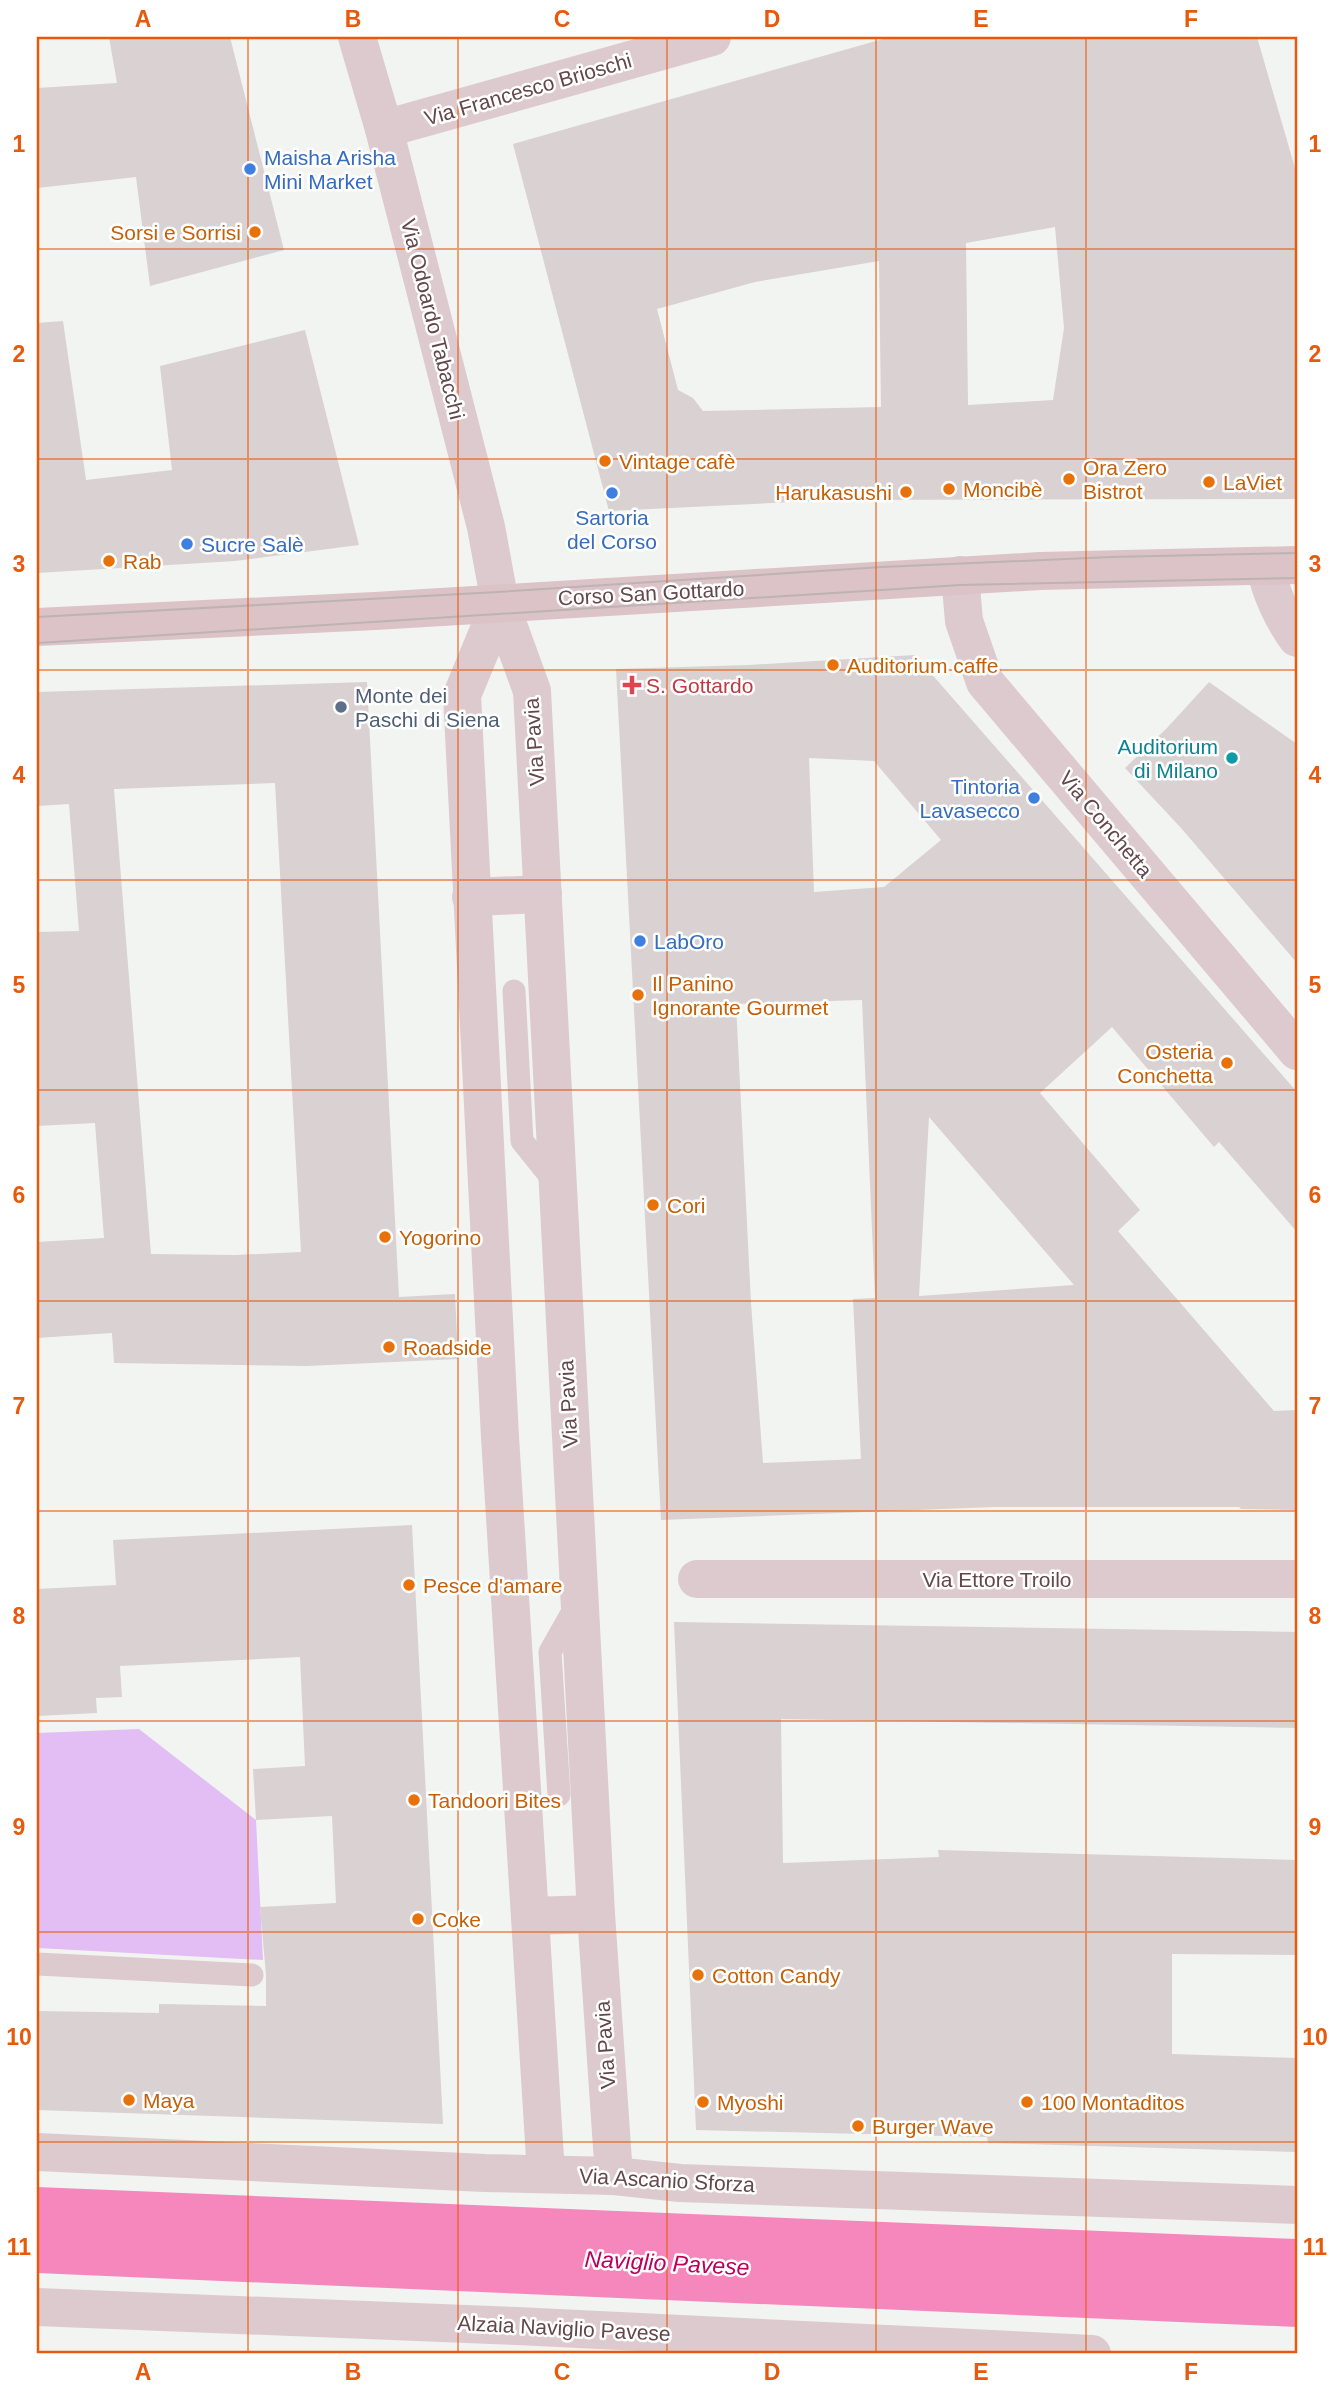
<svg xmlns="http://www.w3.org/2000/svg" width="1334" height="2391" font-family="Arial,sans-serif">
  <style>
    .green { fill: #e3bef4 }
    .water { fill: #f587bd }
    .building { fill: #d9d1d2; fill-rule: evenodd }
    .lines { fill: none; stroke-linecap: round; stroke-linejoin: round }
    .lane { stroke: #dccacf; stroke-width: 23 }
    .street { stroke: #dccacf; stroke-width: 38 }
    .secondary { stroke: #dcc3c7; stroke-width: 38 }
    .tram { stroke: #bdb3b4; stroke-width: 2 }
    .grid { fill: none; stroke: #e8590c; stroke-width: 2; stroke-opacity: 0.55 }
    .shop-dot { fill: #3f7fe0; stroke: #fff; stroke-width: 2.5 }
    .food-dot { fill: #e8710a; stroke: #fff; stroke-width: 2.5 }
    .health-dot { fill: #e0444e; stroke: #fff; stroke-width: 2.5 }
    .service-dot { fill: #5c6f8a; stroke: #fff; stroke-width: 2.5 }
    .culture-dot { fill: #0f9aa8; stroke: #fff; stroke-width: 2.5 }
    .labels { text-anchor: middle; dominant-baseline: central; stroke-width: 5; stroke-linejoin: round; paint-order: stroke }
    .street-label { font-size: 21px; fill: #62474d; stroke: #fff }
    .shop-label { font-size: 21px; fill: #366cbe; stroke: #fff; text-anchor: start }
    .food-label { font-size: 21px; fill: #c56008; stroke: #fff; text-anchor: start }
    .health-label { font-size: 21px; fill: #be3a42; stroke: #fff; text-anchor: start }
    .service-label { font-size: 21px; fill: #4e5e75; stroke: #fff; text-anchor: start }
    .culture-label { font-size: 21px; fill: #0d838f; stroke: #fff; text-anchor: end }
    .water-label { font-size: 23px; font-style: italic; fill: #bc005b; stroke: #fff }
    .neatline { fill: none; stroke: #e8590c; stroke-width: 2.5 }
    .grid-label { font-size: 23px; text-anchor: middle; font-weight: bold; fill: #e8590c }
  </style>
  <rect width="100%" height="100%" fill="#f2f4f2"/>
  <polygon class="green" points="139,1729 256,1820 263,1960 37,1948 37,1733"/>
  <polygon class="water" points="37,2187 1297,2239 1297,2327 37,2273"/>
  <g class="building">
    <polygon points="109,37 230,37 284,250 150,286 136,177 37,188 37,88 117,83"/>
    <path d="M890 37H1257L1297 175V499L834 500 609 511 513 144ZM1055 227 1064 328 1053 400 968 405 966 243ZM879 261 881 407 703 411 693 398 678 390 657 309 755 282Z"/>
    <polygon points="63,321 86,480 172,470 160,366 305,330 359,545 235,561 37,573 37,323"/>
    <path d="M915 655 1297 1092V1232L1219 1142 1214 1147 1112 1027 1040 1093 1140 1210 1118 1231 1274 1411 1297 1410V1510L1241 1509 1239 1507H994L661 1520 616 669 749 665ZM809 758 874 761 941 840 884 887 814 892ZM862 1000 875 1298 853 1299 861 1459 763 1463 751 1303 736 1004ZM929 1117 1074 1285 919 1296Z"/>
    <path d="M367 682 399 1297 455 1294 458 1359 307 1366 114 1363 112 1333 37 1338V1242L104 1238 95 1123 37 1126V932L79 931 69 804 37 806V692ZM275 783 301 1252 235 1255 151 1254 114 789Z"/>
    <polygon points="1209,682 1297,744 1297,963 1181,828 1125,768 1167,728"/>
    <polygon points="412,1525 443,2124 37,2110 37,2011 159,2013 159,2004 266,2006 266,1975 260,1907 336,1903 332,1816 256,1820 253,1769 305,1766 300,1657 120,1666 122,1697 96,1698 97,1713 37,1716 37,1589 116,1585 113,1540"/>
    <polygon points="674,1622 1297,1632 1297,1728 781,1719 783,1863 939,1857 938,1850 1297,1860 1297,1955 1172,1954 1172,2054 1297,2058 1297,2152 988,2143 987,2137 696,2130"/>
  </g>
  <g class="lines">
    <g class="lane">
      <polyline points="514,991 522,1141 555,1182"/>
      <polyline points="559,1795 550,1652 576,1606"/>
      <polyline points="37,1964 252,1975"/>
    </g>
    <g class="street">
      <polyline points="357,37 384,129 486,527 500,603 532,691 596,1914 614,2176"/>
      <polyline points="384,129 712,37"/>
      <path d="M1265 566C1270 591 1282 618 1297 638"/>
      <polyline points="960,575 964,621 985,682 1297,1051"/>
      <polyline points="500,603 462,695 500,1437 546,2174"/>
      <polyline points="471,897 543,894"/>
      <polyline points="697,1579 1297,1579"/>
      <polyline points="530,1916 596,1914"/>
      <polyline points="37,2152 485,2173 614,2176 680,2183 1297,2205"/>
      <polyline points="37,2307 517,2326 1092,2354"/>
    </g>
    <polyline class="secondary" points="37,627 375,611 1040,571 1297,565"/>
    <g class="tram">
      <polyline points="37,617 498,592 882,567 1111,557 1297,553"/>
      <polyline points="37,643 961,585 1297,578"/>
    </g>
  </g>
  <path class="grid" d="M248 37V2354M458 37V2354M667 37V2354M876 37V2354M1086 37V2354M37 249H1297M37 459H1297M37 670H1297M37 880H1297M37 1090H1297M37 1301H1297M37 1511H1297M37 1721H1297M37 1932H1297M37 2142H1297"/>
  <g class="shop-dot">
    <circle cx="250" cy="169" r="7"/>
    <circle cx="612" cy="493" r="7"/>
    <circle cx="187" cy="544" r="7"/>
    <circle cx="1034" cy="798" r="7"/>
    <circle cx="640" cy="941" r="7"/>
  </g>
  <g class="food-dot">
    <circle cx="255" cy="232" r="7"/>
    <circle cx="605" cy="461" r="7"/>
    <circle cx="1069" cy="479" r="7"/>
    <circle cx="1209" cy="482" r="7"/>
    <circle cx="949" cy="489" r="7"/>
    <circle cx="906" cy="492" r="7"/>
    <circle cx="109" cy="561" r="7"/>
    <circle cx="833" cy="665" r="7"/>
    <circle cx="638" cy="995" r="7"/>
    <circle cx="1227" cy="1063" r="7"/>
    <circle cx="653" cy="1205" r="7"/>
    <circle cx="385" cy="1237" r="7"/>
    <circle cx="389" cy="1347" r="7"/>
    <circle cx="409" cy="1585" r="7"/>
    <circle cx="414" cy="1800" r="7"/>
    <circle cx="418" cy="1919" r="7"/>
    <circle cx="698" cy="1975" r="7"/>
    <circle cx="129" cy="2100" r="7"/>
    <circle cx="703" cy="2102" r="7"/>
    <circle cx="1027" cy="2102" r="7"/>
    <circle cx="858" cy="2126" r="7"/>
  </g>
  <path class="health-dot" d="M628.5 674.5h7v7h7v7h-7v7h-7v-7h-7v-7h7z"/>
  <circle class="service-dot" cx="341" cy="707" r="7"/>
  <circle class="culture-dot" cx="1232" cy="758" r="7"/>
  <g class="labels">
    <g class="street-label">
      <text transform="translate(528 89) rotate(-16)">Via Francesco Brioschi</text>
      <text transform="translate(433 319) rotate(76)">Via Odoardo Tabacchi</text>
      <text transform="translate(651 593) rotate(-3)">Corso San Gottardo</text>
      <text transform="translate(534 742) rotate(-94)">Via Pavia</text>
      <text transform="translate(1106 824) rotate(50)">Via Conchetta</text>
      <text transform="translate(568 1404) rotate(-93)">Via Pavia</text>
      <text x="997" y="1579">Via Ettore Troilo</text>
      <text transform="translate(605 2045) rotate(-94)">Via Pavia</text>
      <text transform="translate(667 2180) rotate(3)">Via Ascanio Sforza</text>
      <text transform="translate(564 2328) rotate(3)">Alzaia Naviglio Pavese</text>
    </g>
    <g class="shop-label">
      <text x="264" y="157">Maisha Arisha<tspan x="264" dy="24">Mini Market</tspan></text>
      <text x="612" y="517" text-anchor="middle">Sartoria<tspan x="612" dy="24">del Corso</tspan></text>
      <text x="201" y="544">Sucre Salè</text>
      <text x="1020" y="786" text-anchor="end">Tintoria<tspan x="1020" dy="24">Lavasecco</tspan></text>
      <text x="654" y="941">LabOro</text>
    </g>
    <g class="food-label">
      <text x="241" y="232" text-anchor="end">Sorsi e Sorrisi</text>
      <text x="619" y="461">Vintage cafè</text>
      <text x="1083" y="467">Ora Zero<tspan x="1083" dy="24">Bistrot</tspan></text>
      <text x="1223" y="482">LaViet</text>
      <text x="963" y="489">Moncibè</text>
      <text x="892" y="492" text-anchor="end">Harukasushi</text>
      <text x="123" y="561">Rab</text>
      <text x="847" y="665">Auditorium caffe</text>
      <text x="652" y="983">Il Panino<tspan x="652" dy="24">Ignorante Gourmet</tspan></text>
      <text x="1213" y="1051" text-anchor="end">Osteria<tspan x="1213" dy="24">Conchetta</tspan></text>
      <text x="667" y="1205">Cori</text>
      <text x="399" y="1237">Yogorino</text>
      <text x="403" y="1347">Roadside</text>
      <text x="423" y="1585">Pesce d'amare</text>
      <text x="428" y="1800">Tandoori Bites</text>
      <text x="432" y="1919">Coke</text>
      <text x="712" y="1975">Cotton Candy</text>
      <text x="143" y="2100">Maya</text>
      <text x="717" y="2102">Myoshi</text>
      <text x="1041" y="2102">100 Montaditos</text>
      <text x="872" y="2126">Burger Wave</text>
    </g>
    <g class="health-label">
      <text x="646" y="685">S. Gottardo</text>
    </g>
    <g class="service-label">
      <text x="355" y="695">Monte dei<tspan x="355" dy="24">Paschi di Siena</tspan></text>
    </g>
    <g class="culture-label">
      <text x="1218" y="746">Auditorium<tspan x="1218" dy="24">di Milano</tspan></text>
    </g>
    <g class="water-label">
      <text transform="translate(667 2263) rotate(3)">Naviglio Pavese</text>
    </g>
  </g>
  <rect width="1334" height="2391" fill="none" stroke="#ffffff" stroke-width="77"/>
  <rect x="38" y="38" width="1258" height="2314" class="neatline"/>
  <g class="grid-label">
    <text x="143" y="27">A</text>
    <text x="353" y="27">B</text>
    <text x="562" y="27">C</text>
    <text x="772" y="27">D</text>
    <text x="981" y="27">E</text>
    <text x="1191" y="27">F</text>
    <text x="19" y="152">1</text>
    <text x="1315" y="152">1</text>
    <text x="19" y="362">2</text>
    <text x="1315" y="362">2</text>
    <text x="19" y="572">3</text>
    <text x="1315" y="572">3</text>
    <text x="19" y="783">4</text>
    <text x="1315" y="783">4</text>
    <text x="19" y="993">5</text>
    <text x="1315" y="993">5</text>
    <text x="19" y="1203">6</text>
    <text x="1315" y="1203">6</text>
    <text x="19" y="1414">7</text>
    <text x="1315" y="1414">7</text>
    <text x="19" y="1624">8</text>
    <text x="1315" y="1624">8</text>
    <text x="19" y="1835">9</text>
    <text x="1315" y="1835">9</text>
    <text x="19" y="2045">10</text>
    <text x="1315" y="2045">10</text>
    <text x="19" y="2255">11</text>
    <text x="1315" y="2255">11</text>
    <text x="143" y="2380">A</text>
    <text x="353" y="2380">B</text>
    <text x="562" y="2380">C</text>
    <text x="772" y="2380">D</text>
    <text x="981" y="2380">E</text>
    <text x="1191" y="2380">F</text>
  </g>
</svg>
